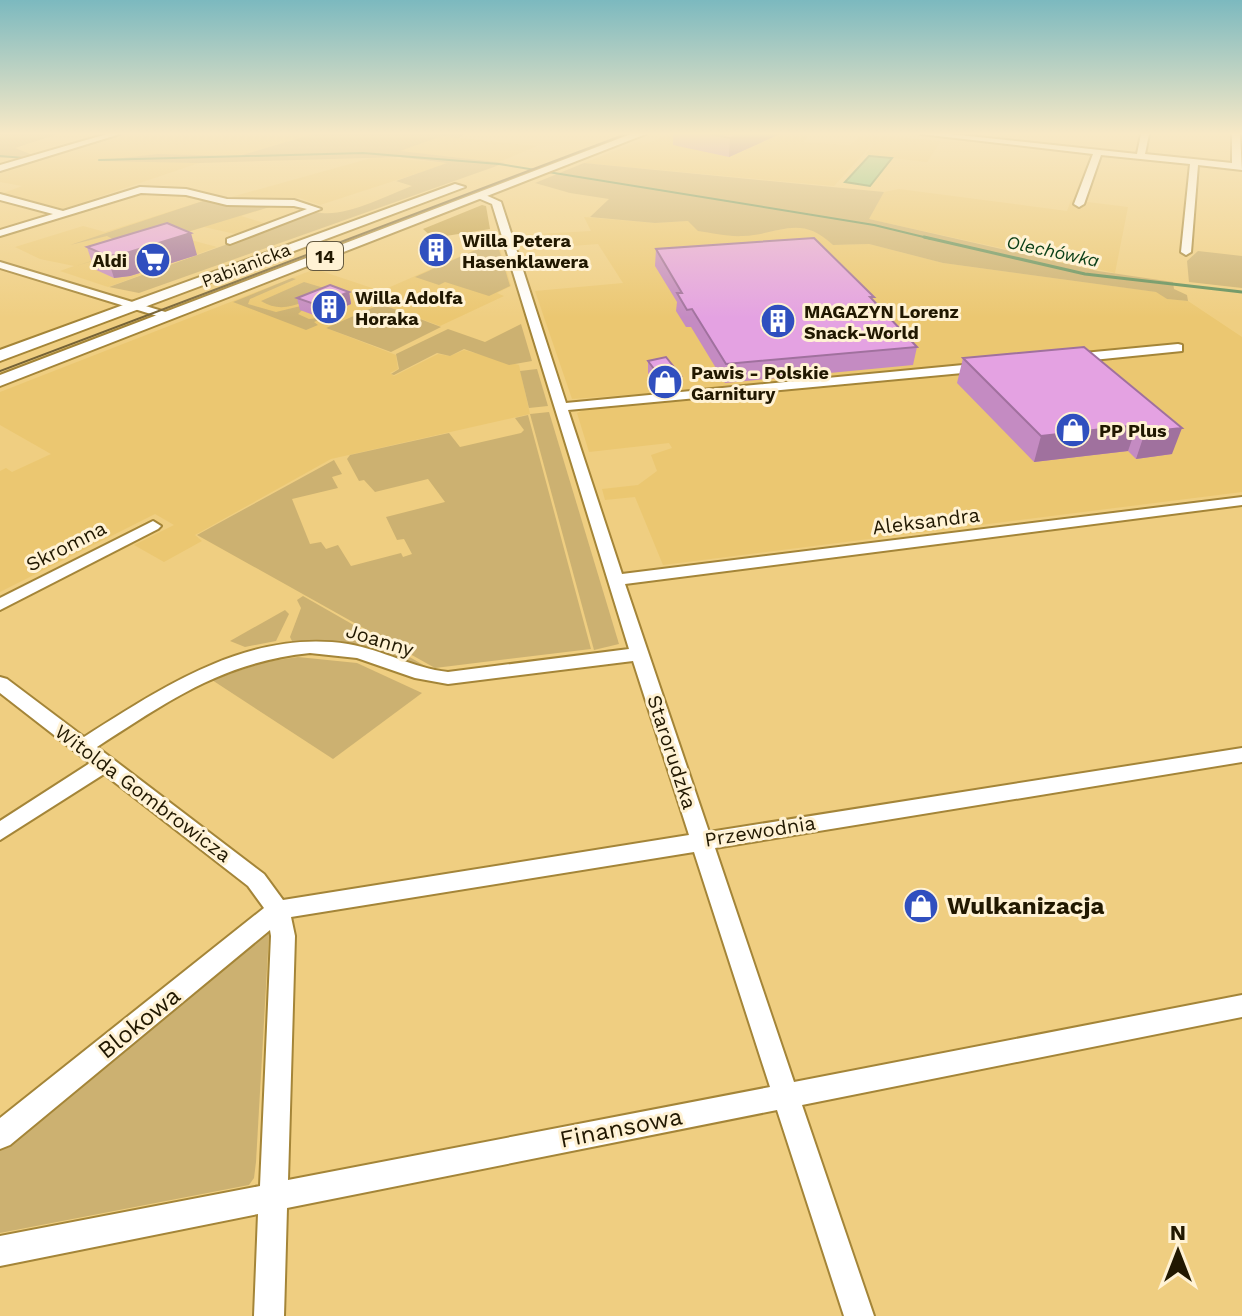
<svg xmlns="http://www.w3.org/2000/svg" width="1242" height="1316" font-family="'Work Sans',sans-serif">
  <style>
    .built { fill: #ebc771 }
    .green { fill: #ccb171 }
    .forest { fill: #c19e46 }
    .water { fill: #7ac082; stroke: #5f8e5b; stroke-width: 2 }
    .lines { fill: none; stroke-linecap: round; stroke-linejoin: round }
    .stream-far1 { stroke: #5f8e5b; stroke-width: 2 }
    .stream { stroke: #5f8e5b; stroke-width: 3 }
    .minor-casing { stroke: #a48538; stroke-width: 4 }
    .major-casing { stroke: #a48538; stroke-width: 4 }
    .minor { fill: #fff; fill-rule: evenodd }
    .major { fill: #fff; fill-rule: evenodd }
    .tram { stroke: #766336; stroke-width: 2 }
    .wall { fill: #c48bc2 }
    .shaded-wall { fill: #a0719e }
    .building { fill: #e4a2e2; stroke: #a0719e; stroke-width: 2 }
    .labels { text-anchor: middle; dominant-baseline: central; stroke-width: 6; stroke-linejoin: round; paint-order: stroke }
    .far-poi-label { font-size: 18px; font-weight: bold; fill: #211801; stroke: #fff2d4; text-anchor: start }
    .far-water-label { font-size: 18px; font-style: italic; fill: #093e16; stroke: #fff2d4 }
    .shield { fill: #fff2d4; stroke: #645940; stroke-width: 2 }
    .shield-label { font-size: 18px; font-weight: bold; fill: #211801 }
    .far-street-label { font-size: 18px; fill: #211801; stroke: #fff2d4 }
    .street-label { font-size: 20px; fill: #211801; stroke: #fff2d4 }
    .near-poi-label { font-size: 24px; font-weight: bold; fill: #211801; stroke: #fff2d4; text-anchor: start }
    .near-street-label { font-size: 24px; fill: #211801; stroke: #fff2d4 }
  </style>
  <rect width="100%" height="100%" fill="#efce81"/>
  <g class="built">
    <polygon points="124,134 174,135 313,134 239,156 157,154 109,160 199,163 60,210 1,194 22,186 0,182 0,171"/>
    <polygon points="670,134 810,134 803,142 850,145 863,134 941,141 927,162 866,155 873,144 834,186 584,163 640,141 643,145"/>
    <polygon points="442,136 537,146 499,162 398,151"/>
    <polygon points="375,157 449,163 320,205 299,198 224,199"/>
    <polygon points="899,189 1067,211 1071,200 1128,207 1115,273 868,219 884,192"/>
    <polygon points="203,201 276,205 241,216 271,225 240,235 204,227 176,236 217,247 108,287 60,271 74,266 40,259 15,247 83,226 105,232"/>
    <polygon points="584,217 655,223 688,221 743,236 801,226 819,232 833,245 869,244 943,263 1157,292 1167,299 1188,301 1242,337 1242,492 663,565 635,497 605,500 602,489 638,485 657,471 651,455 672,448 669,443 589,452 577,413 588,408 685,399 681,391 572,399 535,291 623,283 598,244 522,250 517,235 591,231"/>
    <polygon points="499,245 511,286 497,293 504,296 440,326 381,304 326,328 396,355 398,369 390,373 394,376 438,354 450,356 464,350 519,365 530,414 331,459 195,535 202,541 164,562 134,545 174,525 155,514 0,592 0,471 6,468 12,472 51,454 0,425 0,392 315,269 381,291 479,248"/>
  </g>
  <g class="green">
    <polygon points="0,134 58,134 15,148 35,156 0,158"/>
    <path d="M313 134H464L459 138 442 136 400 151 505 163 139 293 109 287 316 212C343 219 385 196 412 186L396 181 447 163 399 157 199 163 97 161 157 154 239 156Z"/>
    <path d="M584 163 884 192 869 219 1098 271 1173 282 1174 289 1187 295 1188 301 1167 299 1156 292 943 263 869 244 833 245C800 214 781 234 743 236 729 237 713 233 698 231L688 221 655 223 590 217 609 199 570 193 535 183Z"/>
    <polygon points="203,201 276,205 76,266 116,253 122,244 107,236 70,245"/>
    <polygon points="498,246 510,286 489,296 445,282 439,285 415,277 480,248"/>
    <polygon points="1198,251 1242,256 1242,288 1189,282 1187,261"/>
    <polygon points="292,278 296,279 250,299 248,304 276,312 309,304 298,314 309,319 326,317 314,322 318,325 306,330 233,302"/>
    <path d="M304 282 324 288 323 293C303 302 283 315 261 301Z"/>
    <polygon points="381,304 441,327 391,352 326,328"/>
    <polygon points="521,324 532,361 509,365 464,349 450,356 437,353 394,375 391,374 399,369 396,354 448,329 485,342"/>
    <polygon points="537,369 548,406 529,408 520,371"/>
    <polygon points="549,412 619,644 594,650 530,414"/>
    <polygon points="528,415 591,649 435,668 197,535 334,460 342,474 332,477 338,488 292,499 310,544 321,542 326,549 338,545 351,566 401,553 403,557 412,554 404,539 397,540 386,517 445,502 428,479 375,492 364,480 359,481 347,459 350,455 449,433 460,447 521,433 524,430 515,418"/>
    <polygon points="303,596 427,667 438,670 433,671 360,646 293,643 290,637 301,608 297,600"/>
    <polygon points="285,610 289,614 276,641 245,647 230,641"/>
    <polygon points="298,657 357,663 422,693 333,759 212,680 265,662"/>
    <polygon points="266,932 269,934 256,1162 254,1178 249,1185 0,1233 0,1146"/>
  </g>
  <polygon class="forest" points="482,205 486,206 490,229 433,238 423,229"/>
  <polygon class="water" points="869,156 892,158 870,186 845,182"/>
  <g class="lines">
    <g class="stream-far1">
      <polyline points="0,156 24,158"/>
      <polyline points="99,160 363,153 499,164 874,225 932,239"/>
    </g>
    <polyline class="stream" points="924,237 1085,274 1242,292"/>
    <defs>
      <g id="minor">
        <polygon points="107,134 120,134 0,171 0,165"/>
        <polygon points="921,134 950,134 1137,154 1141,134 1149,134 1145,154 1232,163 1232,134 1240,134 1242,170 1198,165 1191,252 1186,255 1181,252 1190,164 1101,155 1084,204 1079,207 1074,204 1093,154"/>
        <polygon points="140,187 186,189 227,199 294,200 321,209 230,244 227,243 227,239 307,209 294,206 227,205 186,195 141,193 0,236 0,230 53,214 0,200 0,194 63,211"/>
        <path d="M481 193 501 202 566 403 984 363 990 367 984 371 568 410 622 574 1242 497V505L625 584 709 832 1242 748V762L715 848 794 1082 1242 995V1017L802 1105 874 1316H844L777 1110 287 1208 284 1316H254L258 1214 0 1266V1236L260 1186 271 936 270 930 10 1145 0 1149V1118L264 908 248 886 104 774 0 840V821L90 763 0 693V677L7 679 84 737C163 687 249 629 348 644 383 650 413 668 448 672L629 649 492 204 478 198ZM310 653 357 658 415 678 448 684 633 661 689 835 283 900 264 874 97 747C168 701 223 662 310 653ZM694 852 770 1087 288 1180 295 936 291 917Z"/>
        <polygon points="0,262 172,314 174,316 164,318 0,268"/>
        <polygon points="1178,344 1182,345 1182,351 1073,362 1067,358 1073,354"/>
        <polygon points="153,521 161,526 158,529 0,610 0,598"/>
      </g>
      <g id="major">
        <polygon points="631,134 646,134 0,386 0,375"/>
        <polygon points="455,184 465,187 0,361 0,350"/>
      </g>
    </defs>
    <use href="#minor" class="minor-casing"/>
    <use href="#major" class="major-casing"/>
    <use href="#minor" class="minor"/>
    <use href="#major" class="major"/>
    <polyline class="tram" points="0,371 626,134"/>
  </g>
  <g class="wall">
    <polygon points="673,134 780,134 729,157 673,145"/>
    <polygon points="87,247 197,255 130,276 114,278 94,269"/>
    <polygon points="656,249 873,300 917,347 913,365 725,383 691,327 686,327 676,311 677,302 655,266"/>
    <polygon points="349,292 351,304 319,317 300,310 297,298"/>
    <polygon points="1084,347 1172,454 1136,459 1128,451 1034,462 957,383 963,358"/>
    <polygon points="648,361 680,389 661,391 648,373"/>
  </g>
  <g class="shaded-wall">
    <polygon points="739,134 780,134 729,157 730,138"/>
    <polygon points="191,233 197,255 130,276 114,278 107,256"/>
    <polygon points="349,292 351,304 319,317 317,305"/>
    <polygon points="681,376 680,389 661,391 661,378"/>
    <polygon points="1137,425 1128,451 1034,462 1041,436"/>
    <polygon points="1182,428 1172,454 1136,459 1145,432"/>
  </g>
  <g class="building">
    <polygon points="710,134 739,134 730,138"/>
    <polygon points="167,223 191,233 123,254 107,256 87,247"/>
    <polygon points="814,238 874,297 870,297 917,347 726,364 692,309 687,310 677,293 682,293 656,249"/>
    <polygon points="330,285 349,292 317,305 297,298"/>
    <polygon points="1084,347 1182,428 1145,432 1137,425 1041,436 963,358"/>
    <polygon points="666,357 681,376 661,378 648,361"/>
  </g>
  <linearGradient id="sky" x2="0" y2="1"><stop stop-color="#7cb9bf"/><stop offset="0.42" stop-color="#f8e9c6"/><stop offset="1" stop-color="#f8e9c6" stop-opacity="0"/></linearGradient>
  <rect width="1242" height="318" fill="url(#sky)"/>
  <defs>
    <symbol id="building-disc" viewBox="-11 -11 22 22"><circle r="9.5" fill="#304fbf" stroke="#fff2d4"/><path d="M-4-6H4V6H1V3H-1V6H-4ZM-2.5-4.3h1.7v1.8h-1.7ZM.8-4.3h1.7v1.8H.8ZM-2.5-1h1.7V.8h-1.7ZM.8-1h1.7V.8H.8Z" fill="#fff"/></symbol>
    <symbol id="supermarket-disc" viewBox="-11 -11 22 22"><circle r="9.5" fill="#304fbf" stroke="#fff2d4"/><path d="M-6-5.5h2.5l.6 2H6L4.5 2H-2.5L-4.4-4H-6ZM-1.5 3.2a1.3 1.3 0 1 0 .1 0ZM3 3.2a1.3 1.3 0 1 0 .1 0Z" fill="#fff"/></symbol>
    <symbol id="shop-disc" viewBox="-11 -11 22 22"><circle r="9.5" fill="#304fbf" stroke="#fff2d4"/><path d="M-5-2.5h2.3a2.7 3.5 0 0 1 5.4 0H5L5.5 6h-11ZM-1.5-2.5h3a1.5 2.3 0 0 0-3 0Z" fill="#fff"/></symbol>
  </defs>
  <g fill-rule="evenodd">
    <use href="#building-disc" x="416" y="230" width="40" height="40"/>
    <use href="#supermarket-disc" x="133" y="240" width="40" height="40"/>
    <use href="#building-disc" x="309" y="287" width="40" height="40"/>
    <use href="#building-disc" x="758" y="301" width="40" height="40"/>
    <use href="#shop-disc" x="645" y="362" width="40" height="40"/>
    <use href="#shop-disc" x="1053" y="410" width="40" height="40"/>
    <use href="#shop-disc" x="901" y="886" width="40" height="40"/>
  </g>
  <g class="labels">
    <g class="far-poi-label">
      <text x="462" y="240">Willa Petera<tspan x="462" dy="21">Hasenklawera</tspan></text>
      <text x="127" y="260" text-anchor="end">Aldi</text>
      <text x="355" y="297">Willa Adolfa<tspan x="355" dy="21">Horaka</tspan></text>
      <text x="804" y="311">MAGAZYN Lorenz<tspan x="804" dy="21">Snack-World</tspan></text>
      <text x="691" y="372">Pawis - Polskie<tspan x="691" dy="21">Garnitury</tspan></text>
      <text x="1099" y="430">PP Plus</text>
    </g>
    <g class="far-water-label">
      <text transform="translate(1053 251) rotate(12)">Olechówka</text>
    </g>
    <rect class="shield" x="307" y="242" width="36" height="28" rx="6"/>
    <g class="shield-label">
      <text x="325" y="256">14</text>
    </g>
    <g class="far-street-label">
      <text transform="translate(246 265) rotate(-21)">Pabianicka</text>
    </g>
    <g class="street-label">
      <text transform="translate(926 521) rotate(-7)">Aleksandra</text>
      <text transform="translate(66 546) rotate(-27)">Skromna</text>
      <text transform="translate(380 640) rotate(17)">Joanny</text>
      <text transform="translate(672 752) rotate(72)">Starorudzka</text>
      <text transform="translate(143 793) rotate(37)">Witolda Gombrowicza</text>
      <text transform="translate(760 831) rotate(-9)">Przewodnia</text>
    </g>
    <g class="near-poi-label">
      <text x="947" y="906">Wulkanizacja</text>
    </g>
    <g class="near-street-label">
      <text transform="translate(139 1023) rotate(-39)">Blokowa</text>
      <text transform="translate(621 1128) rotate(-11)">Finansowa</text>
    </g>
  </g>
  <g transform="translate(1178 1252)" stroke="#fff2d4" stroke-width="6" paint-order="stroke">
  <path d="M0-6L14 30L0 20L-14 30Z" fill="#211801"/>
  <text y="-12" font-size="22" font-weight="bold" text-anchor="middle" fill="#211801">N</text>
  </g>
</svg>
